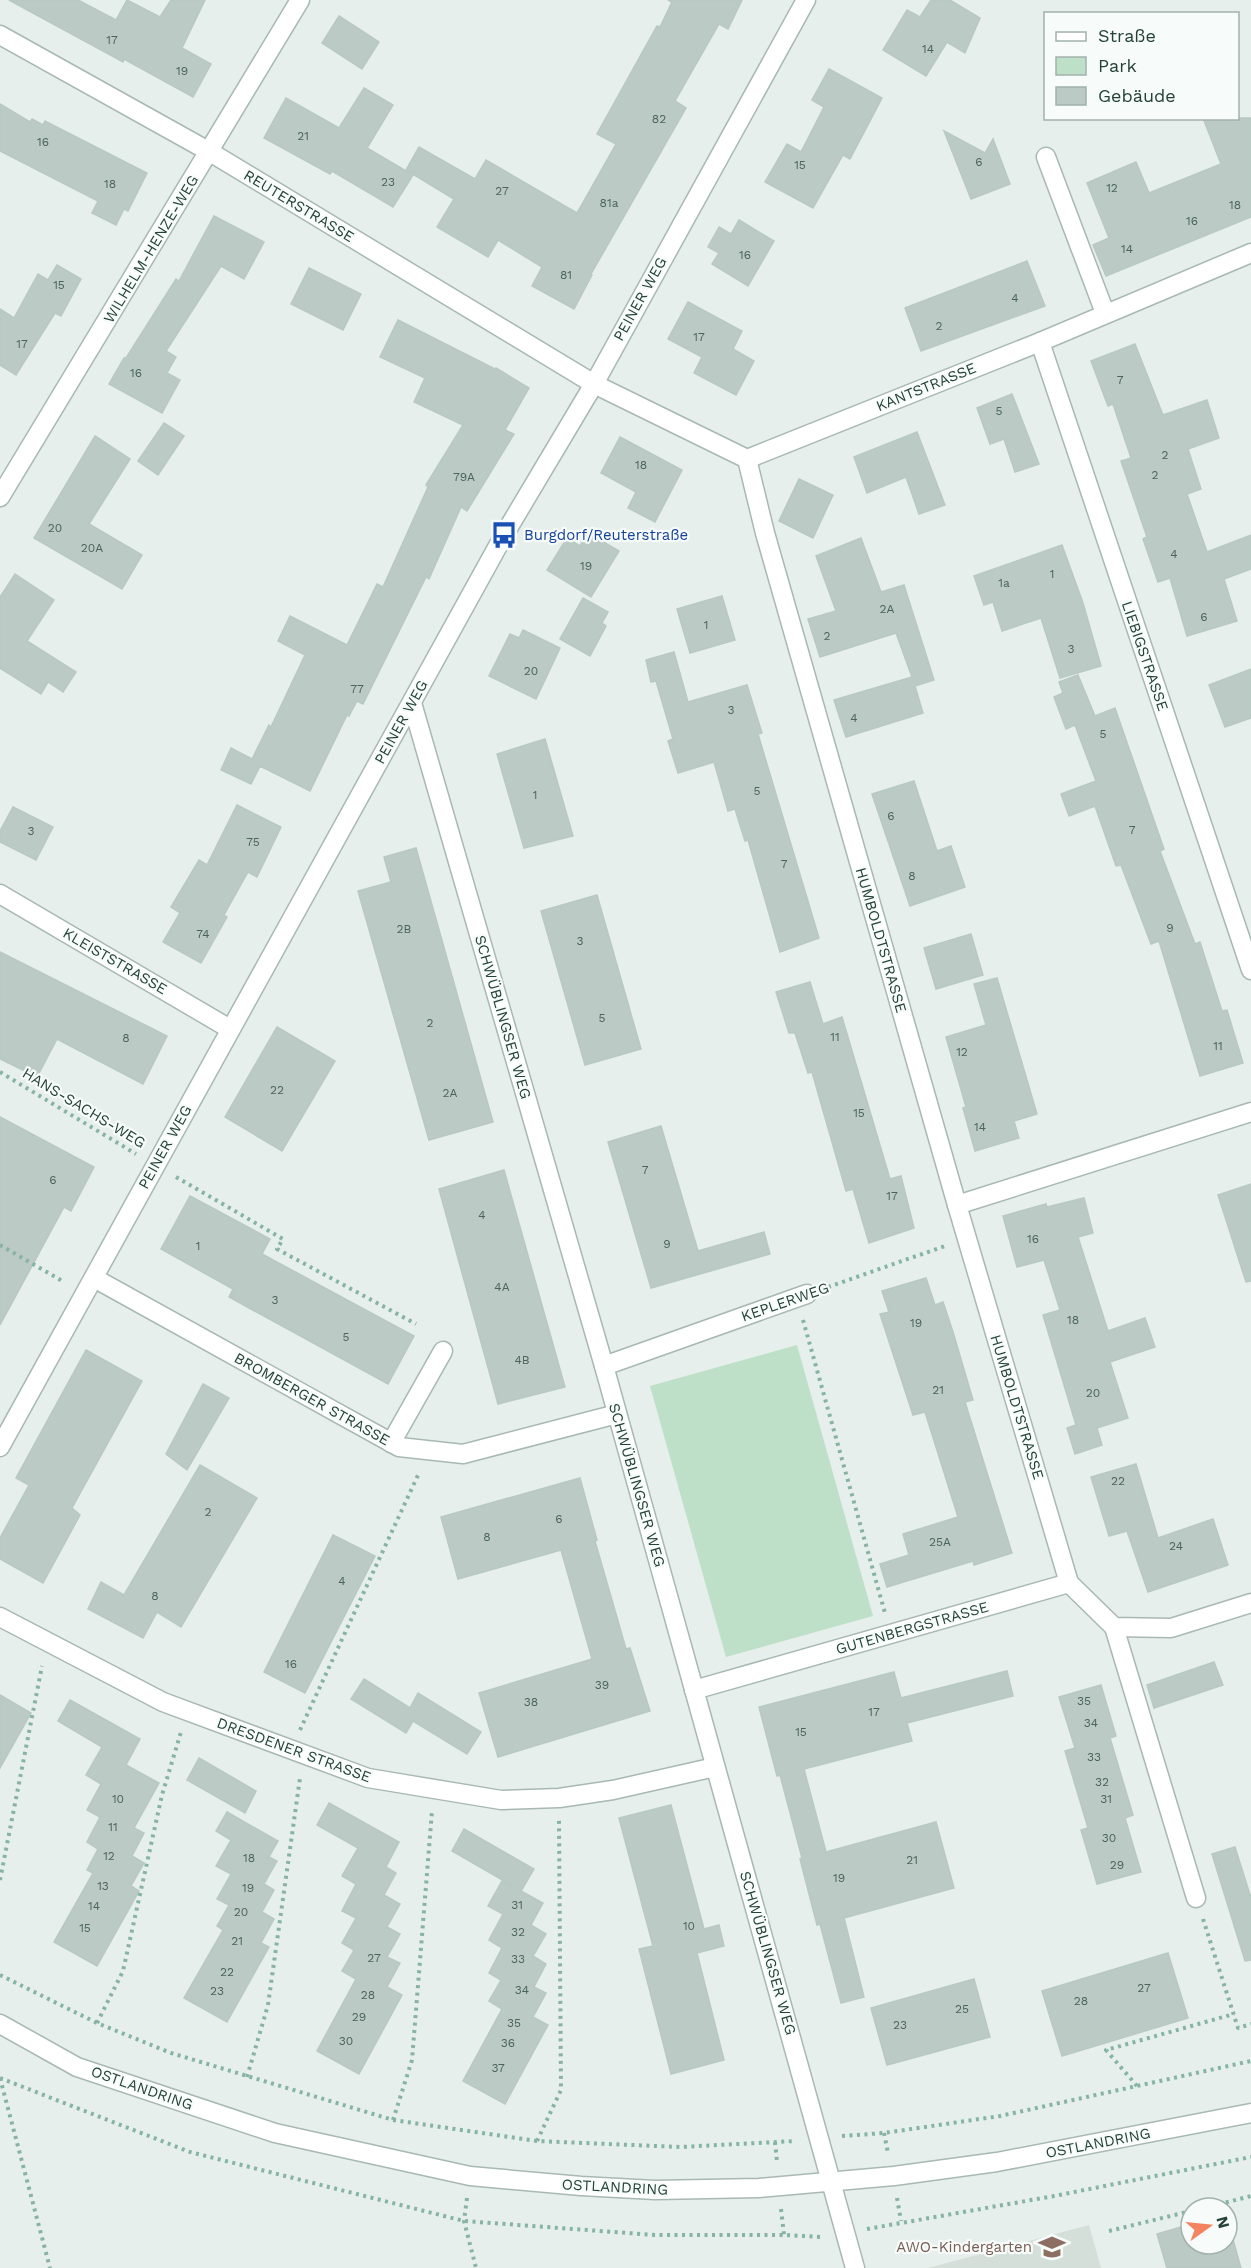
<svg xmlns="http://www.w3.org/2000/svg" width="1251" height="2268" font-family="'Work Sans',sans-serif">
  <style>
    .built { fill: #d4dfda }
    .green { fill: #bfe0c8 }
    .building { fill: #bbcac4; stroke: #b8c9c2; stroke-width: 1.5 }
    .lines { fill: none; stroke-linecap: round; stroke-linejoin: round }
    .minor-casing { stroke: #a8b8b2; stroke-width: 21 }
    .path { stroke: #86b3a5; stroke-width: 4; stroke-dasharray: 3 4.5; stroke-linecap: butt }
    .minor { stroke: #fff; stroke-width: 18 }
    .labels { text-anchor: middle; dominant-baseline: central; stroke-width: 4.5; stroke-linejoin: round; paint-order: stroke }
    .number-label { font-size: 12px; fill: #4a645c }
    .street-label { font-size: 15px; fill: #24423a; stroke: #f7fbf9 }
    .transit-label { font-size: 15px; fill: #164399; stroke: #f7fbf9; text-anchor: start }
    .education-label { font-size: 15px; fill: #785e54; stroke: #f7fbf9; text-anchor: end }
  </style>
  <rect width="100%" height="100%" fill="#e6efeb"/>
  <polygon class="built" points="1089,2225 1101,2268 928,2268"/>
  <polygon class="green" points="797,1345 873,1616 726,1657 650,1386"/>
  <g class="building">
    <polygon points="9,0 78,0 116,20 127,0 160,17 171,0 205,0 182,48 211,64 193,97 124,59 123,62"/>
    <polygon points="668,0 742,0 728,29 719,24 675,101 686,108 591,274 592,275 574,309 532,286 542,267 498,240 488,257 437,227 454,199 406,170 419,147 475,179 486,160 577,213 616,144 597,134 657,26 660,27 672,2"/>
    <polygon points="931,0 950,0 980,18 965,53 947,42 926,76 883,50 907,10 920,17"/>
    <polygon points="339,16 379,42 362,69 322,43"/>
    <polygon points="829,69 882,98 850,159 843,155 813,208 765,182 787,144 801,152 824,107 812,100"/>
    <polygon points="364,88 393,105 367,148 413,175 393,207 332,171 330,174 264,138 286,98 339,128"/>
    <polygon points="0,104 30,122 32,119 43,125 45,121 147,173 128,211 124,209 116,225 92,213 98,201 0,151"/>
    <polygon points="1203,118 1251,118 1251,217 1106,276 1093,245 1109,238 1087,183 1136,162 1149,193 1221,164"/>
    <polygon points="944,131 985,153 993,139 1010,184 971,199"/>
    <polygon points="214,216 264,242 244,279 221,266 166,351 176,357 167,373 180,380 162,413 109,384 124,358 126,358 176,279 179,281"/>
    <polygon points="739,220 774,241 748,286 712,264 719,253 708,247 719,227 731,234"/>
    <polygon points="1027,261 1045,306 921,351 905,308"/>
    <polygon points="57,265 81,279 61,316 55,313 16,375 0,365 0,309 14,318 38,274 48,280"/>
    <polygon points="309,268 361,294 343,330 291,304"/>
    <polygon points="688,302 742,331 733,349 754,361 736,395 694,373 702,357 668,339"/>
    <polygon points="398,320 495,369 496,368 529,388 505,430 514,434 467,511 461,507 429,579 426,577 363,704 357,701 349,716 347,715 310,791 260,766 251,784 221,770 231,748 252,759 269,725 271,727 305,655 278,641 290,616 347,645 377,584 383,587 428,487 426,485 463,425 414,402 425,378 380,357"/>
    <polygon points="1135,344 1163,415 1207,400 1219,438 1188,449 1201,489 1187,494 1207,552 1251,535 1251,569 1224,579 1237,621 1187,636 1170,578 1158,582 1143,539 1147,537 1121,461 1131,458 1113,404 1108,406 1091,361"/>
    <polygon points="1012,394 1039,464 1015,472 1004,439 990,444 977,408"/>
    <polygon points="164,423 184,436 158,475 138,461"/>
    <polygon points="917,432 945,505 919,514 906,477 867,493 854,457"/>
    <polygon points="95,436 130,459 89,524 142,555 122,589 34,538"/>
    <polygon points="620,437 682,470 655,522 628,508 636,492 601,473"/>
    <polygon points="799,479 833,495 813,538 779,521"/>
    <polygon points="588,533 619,551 591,597 547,570 567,538 580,546"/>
    <polygon points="861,538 881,592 904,585 934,680 915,686 923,713 846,737 834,700 912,677 896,633 820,657 808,619 836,611 816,556"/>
    <polygon points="1062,545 1083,603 1101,666 1060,678 1041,618 1002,631 993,602 984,605 974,576"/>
    <polygon points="15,574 54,600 27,641 76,672 63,692 48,682 41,694 0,668 0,597"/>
    <polygon points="722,596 735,640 690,653 677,609"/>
    <polygon points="583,598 608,612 602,623 606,626 590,656 560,639"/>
    <polygon points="523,630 560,648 536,699 489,676 510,634 519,638"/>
    <polygon points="674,652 688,702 747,685 762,733 758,734 819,938 780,952 748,840 745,841 735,809 728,811 714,762 678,773 668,741 673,739 656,681 651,682 646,660"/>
    <polygon points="1251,669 1251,718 1225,727 1209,685"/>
    <polygon points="1078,675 1095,716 1115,708 1164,849 1160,851 1195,944 1200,942 1222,1011 1227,1010 1243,1063 1200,1076 1159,941 1151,944 1121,865 1116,866 1095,806 1069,816 1061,794 1096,781 1075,725 1066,729 1054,697 1063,693 1059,682"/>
    <polygon points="545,739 573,836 524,848 497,754"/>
    <polygon points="914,781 937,851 951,846 965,887 910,906 872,794"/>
    <polygon points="237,805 281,827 257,877 248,872 224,915 227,917 201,963 163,942 180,913 171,907 199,860 207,865"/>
    <polygon points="13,807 53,827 36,860 0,842 0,831"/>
    <polygon points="416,848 493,1122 429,1140 358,891 391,882 384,857"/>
    <polygon points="597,895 641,1049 585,1065 541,911"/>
    <polygon points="971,934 983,975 936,989 924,948"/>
    <polygon points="0,952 167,1036 143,1084 57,1039 37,1077 0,1059"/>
    <polygon points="997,978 1037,1114 1014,1121 1019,1138 975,1151 963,1108 966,1107 946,1037 986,1025 974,984"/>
    <polygon points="810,982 823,1024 842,1017 890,1179 901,1176 914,1228 869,1243 853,1189 846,1191 812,1072 808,1073 795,1033 789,1033 776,992"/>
    <polygon points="277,1027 335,1061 282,1151 225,1117"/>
    <polygon points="0,1117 94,1167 71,1211 64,1207 0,1325"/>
    <polygon points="661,1126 698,1251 764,1232 770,1254 651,1288 608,1142"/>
    <polygon points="504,1170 565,1387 498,1404 439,1189"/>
    <polygon points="1251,1184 1251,1281 1246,1282 1218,1195"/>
    <polygon points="190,1196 270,1239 262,1254 414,1336 388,1384 229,1297 233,1289 161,1249"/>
    <polygon points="1084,1198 1093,1233 1078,1237 1108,1331 1145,1318 1155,1347 1110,1362 1128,1418 1097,1428 1102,1445 1075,1454 1067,1428 1076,1425 1043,1315 1060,1310 1044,1260 1017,1267 1003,1216 1046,1204 1047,1207"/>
    <polygon points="926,1278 935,1305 943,1302 953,1332 973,1400 965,1402 1012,1553 974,1565 973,1561 887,1587 880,1564 909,1555 903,1534 958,1517 925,1412 913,1415 880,1314 889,1312 882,1291"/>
    <polygon points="86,1350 142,1381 72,1508 80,1515 43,1583 0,1559 0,1538 29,1485 16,1478"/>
    <polygon points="203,1384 229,1398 187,1470 166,1454"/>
    <polygon points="1136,1464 1158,1538 1213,1519 1228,1565 1148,1592 1127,1531 1109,1536 1091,1477"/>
    <polygon points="200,1465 257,1498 181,1627 157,1612 143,1638 88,1609 101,1582 124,1595"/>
    <polygon points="580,1478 597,1540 595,1541 626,1649 630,1648 650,1711 498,1757 479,1693 592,1659 561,1550 458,1579 441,1517"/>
    <polygon points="333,1535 375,1556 305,1693 264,1672"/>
    <polygon points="1214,1662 1223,1685 1154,1708 1147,1685"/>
    <polygon points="1007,1671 1013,1696 907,1723 912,1741 804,1769 826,1852 936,1822 954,1888 844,1918 864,1997 841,2003 820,1924 817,1925 800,1859 802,1858 780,1775 777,1776 759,1707 894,1672 901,1698"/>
    <polygon points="364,1679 410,1708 418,1693 481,1732 467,1754 413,1721 406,1733 351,1699"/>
    <polygon points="1101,1685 1116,1736 1110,1738 1133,1815 1125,1818 1141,1872 1097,1884 1081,1830 1088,1828 1065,1751 1075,1748 1059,1697"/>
    <polygon points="0,1695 31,1713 0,1768"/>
    <polygon points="70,1700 140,1739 126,1765 159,1783 134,1828 144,1833 132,1856 144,1863 131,1886 139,1891 97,1966 54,1942 93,1873 87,1870 98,1849 87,1842 100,1817 87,1810 101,1784 86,1775 102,1747 58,1721"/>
    <polygon points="199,1758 256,1791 245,1813 187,1780"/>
    <polygon points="329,1803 399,1842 386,1867 396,1873 384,1895 400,1904 387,1927 400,1934 387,1957 400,1963 387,1987 402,1995 359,2074 317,2051 356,1979 342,1971 354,1950 342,1943 356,1918 342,1911 356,1884 342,1876 358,1848 317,1825"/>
    <polygon points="671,1805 704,1929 719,1925 724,1946 697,1953 724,2060 671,2074 639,1949 653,1946 619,1818"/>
    <polygon points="227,1812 278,1841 269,1857 277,1861 264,1884 274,1890 262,1912 274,1919 261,1943 269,1947 227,2022 184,1998 223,1930 217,1926 229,1905 217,1899 231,1874 216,1866 231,1840 216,1831"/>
    <polygon points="464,1829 534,1869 521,1891 543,1903 531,1925 546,1934 533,1956 546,1964 534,1987 546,1993 533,2017 548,2025 505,2104 463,2081 502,2009 489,2001 501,1980 489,1973 502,1948 489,1940 503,1914 488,1906 502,1881 511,1885 452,1851"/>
    <polygon points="1235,1847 1251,1898 1251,1960 1245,1961 1212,1854"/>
    <polygon points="1168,1953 1188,2018 1062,2056 1042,1991"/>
    <polygon points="974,1979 990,2037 887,2065 871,2008"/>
    <polygon points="1227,2218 1241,2268 1167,2268 1157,2234 1191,2224 1191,2244 1227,2244"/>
  </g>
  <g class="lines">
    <defs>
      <g id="minor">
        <polyline points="0,35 210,152 594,384 747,459 765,533 957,1205 1069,1583"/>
        <polyline points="1046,157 1105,313"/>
        <polyline points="1040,342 1251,970"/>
        <polyline points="747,459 1040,342 1251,253"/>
        <polyline points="0,497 300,0"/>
        <polyline points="412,703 604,1366 855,2268"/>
        <polyline points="0,894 230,1029"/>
        <polyline points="957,1205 1251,1112"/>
        <polyline points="94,1278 399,1447 463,1454 617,1414"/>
        <polyline points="604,1366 807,1294"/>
        <polyline points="391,1443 443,1351"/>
        <polyline points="0,1447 504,535 594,384 806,0"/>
        <polyline points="0,1617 163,1702 368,1778 501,1800 559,1798 613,1790 715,1767"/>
        <polyline points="1114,1627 1196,1898"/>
        <polyline points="694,1690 1069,1583 1114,1627 1171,1628 1251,1603"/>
        <polyline points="0,2024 77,2067 275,2133 470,2176 581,2186 655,2190 759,2188 894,2176 997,2162 1251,2113"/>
      </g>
    </defs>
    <use href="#minor" class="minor-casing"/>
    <g class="path">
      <polyline points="0,1072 136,1154"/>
      <polyline points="176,1177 283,1239 277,1249 416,1324"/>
      <polyline points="0,1245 64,1282"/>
      <polyline points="828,1287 945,1246"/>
      <polyline points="803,1320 885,1613"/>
      <polyline points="300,1730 419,1473"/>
      <polyline points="0,1880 42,1666"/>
      <polyline points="1203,1919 1238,2028 1251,2024"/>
      <polyline points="0,1975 97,2023 171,2053 393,2120 537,2141 680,2147 796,2141"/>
      <polyline points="97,2023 123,1971 162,1795 181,1732"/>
      <polyline points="247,2077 268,2005 300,1778"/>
      <polyline points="0,2078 190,2152 464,2221 655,2235 784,2235 822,2237"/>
      <polyline points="0,2078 50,2268"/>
      <polyline points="1137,2086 1106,2050 1234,2014"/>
      <polyline points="393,2120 412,2060 432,1811"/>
      <polyline points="884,2133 888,2153"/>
      <polyline points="842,2136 884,2133 1000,2116 1251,2061"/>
      <polyline points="537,2141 561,2090 559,1820"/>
      <polyline points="775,2142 777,2162"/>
      <polyline points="467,2198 464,2221 476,2268"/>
      <polyline points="897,2198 901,2221"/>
      <polyline points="1204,2208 1251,2196"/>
      <polyline points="781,2209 784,2235"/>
      <polyline points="867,2229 1054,2196 1251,2157"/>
      <polyline points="1109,2231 1191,2211"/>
    </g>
    <use href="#minor" class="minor"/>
  </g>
  <defs>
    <symbol id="bus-bare" viewBox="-9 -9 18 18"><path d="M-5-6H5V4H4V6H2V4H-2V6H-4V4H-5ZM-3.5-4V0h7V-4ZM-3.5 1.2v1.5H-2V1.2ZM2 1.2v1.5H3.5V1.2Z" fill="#1a4fb4" stroke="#f7fbf9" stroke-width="2.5" paint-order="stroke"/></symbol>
    <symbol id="school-bare" viewBox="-9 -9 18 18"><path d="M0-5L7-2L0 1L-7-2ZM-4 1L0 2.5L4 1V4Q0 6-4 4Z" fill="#8d6e63" stroke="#f7fbf9" stroke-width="2.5" paint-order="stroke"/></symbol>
  </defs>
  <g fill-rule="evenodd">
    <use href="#bus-bare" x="485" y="516" width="38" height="38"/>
    <use href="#school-bare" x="1033" y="2228" width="38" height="38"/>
  </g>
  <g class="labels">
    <g class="number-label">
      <text x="112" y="40">17</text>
      <text x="928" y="49">14</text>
      <text x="182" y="71">19</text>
      <text x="659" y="119">82</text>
      <text x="303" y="136">21</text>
      <text x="43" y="142">16</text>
      <text x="979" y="162">6</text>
      <text x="800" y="165">15</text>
      <text x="388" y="182">23</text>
      <text x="110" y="184">18</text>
      <text x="1112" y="188">12</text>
      <text x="502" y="191">27</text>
      <text x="609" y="203">81a</text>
      <text x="1235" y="205">18</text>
      <text x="1192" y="221">16</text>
      <text x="1127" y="249">14</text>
      <text x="745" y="255">16</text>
      <text x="566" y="275">81</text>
      <text x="59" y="285">15</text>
      <text x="1015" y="298">4</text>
      <text x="939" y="326">2</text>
      <text x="699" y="337">17</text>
      <text x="22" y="344">17</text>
      <text x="136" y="373">16</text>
      <text x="1120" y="380">7</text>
      <text x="999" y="411">5</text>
      <text x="1165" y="455">2</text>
      <text x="641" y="465">18</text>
      <text x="1155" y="475">2</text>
      <text x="464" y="477">79A</text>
      <text x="55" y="528">20</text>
      <text x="92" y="548">20A</text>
      <text x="1174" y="554">4</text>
      <text x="586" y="566">19</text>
      <text x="1052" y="574">1</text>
      <text x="1004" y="583">1a</text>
      <text x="887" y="609">2A</text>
      <text x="1204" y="617">6</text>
      <text x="706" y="625">1</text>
      <text x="827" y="636">2</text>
      <text x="1071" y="649">3</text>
      <text x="531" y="671">20</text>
      <text x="357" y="689">77</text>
      <text x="731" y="710">3</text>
      <text x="854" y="718">4</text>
      <text x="1103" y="734">5</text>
      <text x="757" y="791">5</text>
      <text x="535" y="795">1</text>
      <text x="891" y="816">6</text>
      <text x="1132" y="830">7</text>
      <text x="31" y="831">3</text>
      <text x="253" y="842">75</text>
      <text x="784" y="864">7</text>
      <text x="912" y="876">8</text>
      <text x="1170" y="928">9</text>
      <text x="404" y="929">2B</text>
      <text x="203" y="934">74</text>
      <text x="580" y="941">3</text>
      <text x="602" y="1018">5</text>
      <text x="430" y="1023">2</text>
      <text x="835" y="1037">11</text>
      <text x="126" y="1038">8</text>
      <text x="1218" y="1046">11</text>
      <text x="962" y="1052">12</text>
      <text x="277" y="1090">22</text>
      <text x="450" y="1093">2A</text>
      <text x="859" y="1113">15</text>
      <text x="980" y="1127">14</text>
      <text x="645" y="1170">7</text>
      <text x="53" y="1180">6</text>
      <text x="892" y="1196">17</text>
      <text x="482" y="1215">4</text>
      <text x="1033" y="1239">16</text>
      <text x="667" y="1244">9</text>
      <text x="198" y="1246">1</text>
      <text x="502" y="1287">4A</text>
      <text x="275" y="1300">3</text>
      <text x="1073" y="1320">18</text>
      <text x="916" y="1323">19</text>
      <text x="346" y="1337">5</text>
      <text x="522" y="1360">4B</text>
      <text x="938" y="1390">21</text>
      <text x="1093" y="1393">20</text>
      <text x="1118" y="1481">22</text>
      <text x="208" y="1512">2</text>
      <text x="559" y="1519">6</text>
      <text x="487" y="1537">8</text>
      <text x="940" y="1542">25A</text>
      <text x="1176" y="1546">24</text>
      <text x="342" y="1581">4</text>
      <text x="155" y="1596">8</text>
      <text x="291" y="1664">16</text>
      <text x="602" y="1685">39</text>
      <text x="1084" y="1701">35</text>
      <text x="531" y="1702">38</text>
      <text x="874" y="1712">17</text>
      <text x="1091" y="1723">34</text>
      <text x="801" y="1732">15</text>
      <text x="1094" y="1757">33</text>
      <text x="1102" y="1782">32</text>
      <text x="118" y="1799">10</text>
      <text x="1106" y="1799">31</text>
      <text x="113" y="1827">11</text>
      <text x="1109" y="1838">30</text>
      <text x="109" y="1856">12</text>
      <text x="249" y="1858">18</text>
      <text x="912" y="1860">21</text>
      <text x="1117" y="1865">29</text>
      <text x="839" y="1878">19</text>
      <text x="103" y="1886">13</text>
      <text x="248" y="1888">19</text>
      <text x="517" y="1905">31</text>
      <text x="94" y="1906">14</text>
      <text x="241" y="1912">20</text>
      <text x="689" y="1926">10</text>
      <text x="85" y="1928">15</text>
      <text x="518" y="1932">32</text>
      <text x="237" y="1941">21</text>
      <text x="374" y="1958">27</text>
      <text x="518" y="1959">33</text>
      <text x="227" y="1972">22</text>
      <text x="1144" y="1988">27</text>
      <text x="522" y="1990">34</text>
      <text x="217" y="1991">23</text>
      <text x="368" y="1995">28</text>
      <text x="1081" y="2001">28</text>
      <text x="962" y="2009">25</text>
      <text x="359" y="2017">29</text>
      <text x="514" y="2023">35</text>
      <text x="900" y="2025">23</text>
      <text x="346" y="2041">30</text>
      <text x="508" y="2043">36</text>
      <text x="498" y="2068">37</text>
    </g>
    <g class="street-label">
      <text transform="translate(299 206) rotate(31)">REUTERSTRASSE</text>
      <text transform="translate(151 249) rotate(-59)">WILHELM-HENZE-WEG</text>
      <text transform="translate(640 299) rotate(-61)">PEINER WEG</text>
      <text transform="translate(926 387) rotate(-22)">KANTSTRASSE</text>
      <text transform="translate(1145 656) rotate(71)">LIEBIGSTRASSE</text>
      <text transform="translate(401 722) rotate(-61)">PEINER WEG</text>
      <text transform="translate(881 940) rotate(74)">HUMBOLDTSTRASSE</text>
      <text transform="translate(115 961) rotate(30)">KLEISTSTRASSE</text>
      <text transform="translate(503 1017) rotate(74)">SCHWÜBLINGSER WEG</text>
      <text transform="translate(84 1108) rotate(31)">HANS-SACHS-WEG</text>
      <text transform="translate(165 1147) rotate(-61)">PEINER WEG</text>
      <text transform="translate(785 1302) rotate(-19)">KEPLERWEG</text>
      <text transform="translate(312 1399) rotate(29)">BROMBERGER STRASSE</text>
      <text transform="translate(1017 1407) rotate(73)">HUMBOLDTSTRASSE</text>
      <text transform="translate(637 1485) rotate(74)">SCHWÜBLINGSER WEG</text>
      <text transform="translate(912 1628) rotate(-16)">GUTENBERGSTRASSE</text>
      <text transform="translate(294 1750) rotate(20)">DRESDENER STRASSE</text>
      <text transform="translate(768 1953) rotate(74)">SCHWÜBLINGSER WEG</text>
      <text transform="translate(142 2088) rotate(19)">OSTLANDRING</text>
      <text transform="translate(1098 2143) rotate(-11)">OSTLANDRING</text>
      <text transform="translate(615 2187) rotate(3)">OSTLANDRING</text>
    </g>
    <g class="transit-label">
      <text x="524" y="535">Burgdorf/Reuterstraße</text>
    </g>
    <g class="education-label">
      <text x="1032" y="2247">AWO-Kindergarten</text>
    </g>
  </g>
  <rect x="1044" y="12" width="195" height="108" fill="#f7fbf9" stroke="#a3b1ad" stroke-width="1.5"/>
  <rect x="1056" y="32" width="30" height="9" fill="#ffffff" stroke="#a3b1ad" stroke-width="1.5"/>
  <text x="1098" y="42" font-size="18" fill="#24423a">Straße</text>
  <rect x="1056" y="57" width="30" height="18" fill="#bfe0c8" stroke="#a3b1ad" stroke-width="1.5"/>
  <text x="1098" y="72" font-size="18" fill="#24423a">Park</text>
  <rect x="1056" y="87" width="30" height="18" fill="#bbcac4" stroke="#a3b1ad" stroke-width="1.5"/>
  <text x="1098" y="102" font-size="18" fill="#24423a">Gebäude</text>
  <g transform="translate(1209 2226) rotate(75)"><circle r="28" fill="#f7fbf9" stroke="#a3b1ad" stroke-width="1.5"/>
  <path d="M0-4.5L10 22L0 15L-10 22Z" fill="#f4845f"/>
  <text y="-9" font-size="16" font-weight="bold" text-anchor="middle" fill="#24423a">N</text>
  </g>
</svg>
